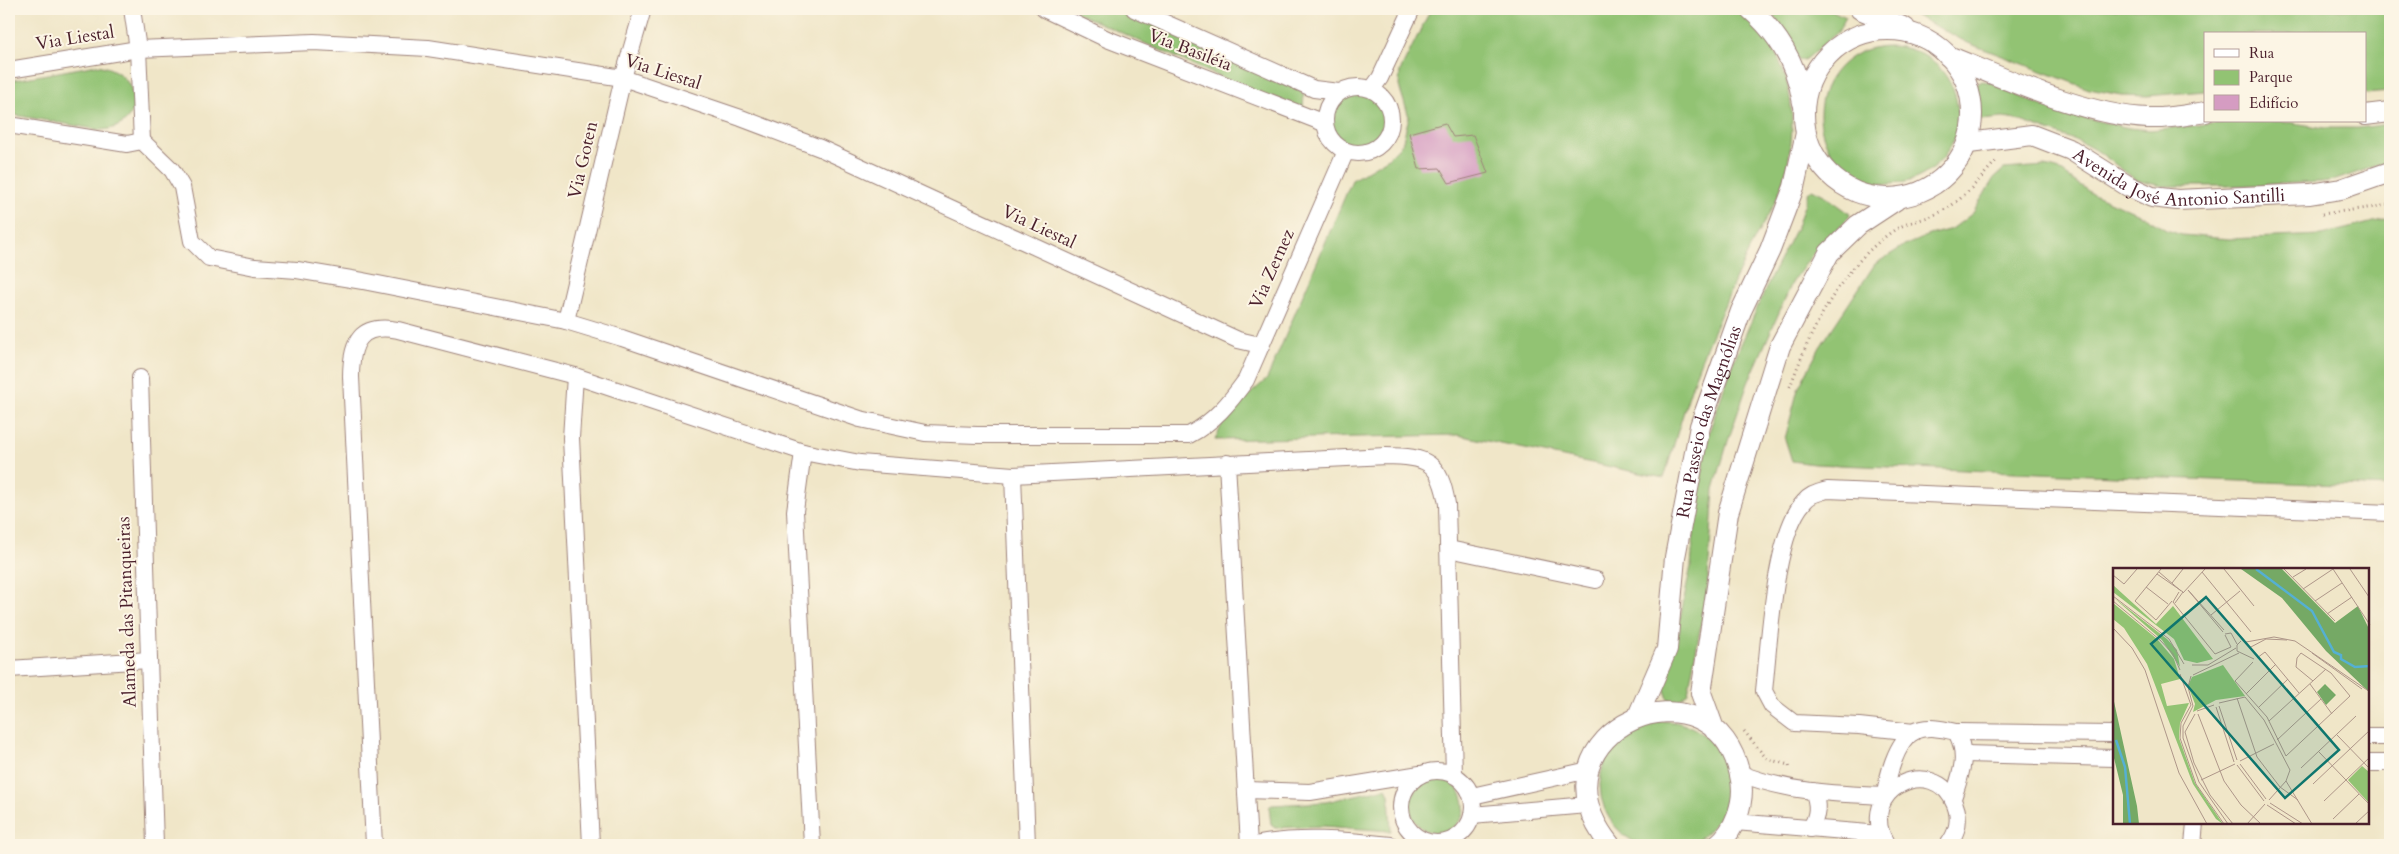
<svg xmlns="http://www.w3.org/2000/svg" width="2399" height="854" font-family="Cardo,serif">
  <style>
    .green { fill: #92c373; stroke: #6e714f }
    .building { fill: #d59cc2 }
    .lines { fill: none; stroke-linecap: round; stroke-linejoin: round }
    .minor-casing { stroke: #9d827a; stroke-width: 18 }
    .tertiary-casing { stroke: #9d827a; stroke-width: 22 }
    .path { stroke: #9d827a; stroke-width: 3; stroke-dasharray: 1 4; stroke-linecap: butt }
    .minor { stroke: #fff; stroke-width: 16 }
    .tertiary { stroke: #fff; stroke-width: 20 }
    .labels { text-anchor: middle; dominant-baseline: central; stroke-width: 4; stroke-linejoin: round; paint-order: stroke }
    .street-label { font-size: 18px; fill: #4a1f2b; stroke: #fcf5e5 }
    .inset-river { fill: none; stroke: #55b0d3; stroke-width: 2.5 }
    .inset-road { fill: none; stroke: #ae9689; stroke-width: 1 }
    .view { fill: #0f766e; fill-opacity: 0.15; stroke: #0f766e; stroke-width: 2.5 }
    .inset-edge { fill: none; stroke: #4a1f2b; stroke-width: 2.5 }
  </style>
  <rect width="100%" height="100%" fill="#fcf5e5"/>
  <filter id="ink" filterUnits="userSpaceOnUse"><feTurbulence type="fractalNoise" baseFrequency=".02" numOctaves="2"/><feDisplacementMap in="SourceGraphic" scale="10" xChannelSelector="R" yChannelSelector="G"/><feConvolveMatrix kernelMatrix="1 2 1 2 8 2 1 2 1" color-interpolation-filters="sRGB"/></filter>
  <filter id="wash" filterUnits="userSpaceOnUse"><feTurbulence type="fractalNoise" baseFrequency=".0096" numOctaves="4" result="noise"/><feDisplacementMap in="SourceGraphic" scale="20" xChannelSelector="R" yChannelSelector="G"/><feGaussianBlur stdDeviation="1.12" result="paint"/><feColorMatrix in="noise" values="0 0 0 0 0 0 0 0 0 0 0 0 0 0 0 0 0 1.4 0 .05"/><feComposite in="paint" operator="in"/></filter>
  <g filter="url(#wash)">
    <rect width="100%" height="100%" fill="#f0e6c8"/>
    <g class="green">
      <polygon points="1068,9 1117,9 1298,88 1304,95 1303,108 1294,110"/>
      <path d="M1431 9H1737C1795 50 1803 127 1780 190 1774 208 1762 224 1754 240 1743 262 1733 284 1724 306 1714 330 1702 355 1694 380 1683 412 1674 445 1664 478L1458 435 1215 440 1226 415 1267 379 1352 180 1387 159 1402 144 1409 117 1399 86 1400 71Z"/>
      <polygon points="1768,9 1828,9 1846,17 1838,32 1804,61 1798,59 1782,26"/>
      <polygon points="1903,9 2390,9 2390,92 2365,94 2365,34 2205,34 2205,91 2147,96 2121,95 2089,89 1968,43"/>
      <circle cx="1889" cy="115" r="69"/>
      <path d="M97 65C144 72 147 129 100 130L9 114V81Z"/>
      <polygon points="1982,81 1990,82 2016,95 2058,112 2129,128 2150,130 2238,121 2280,121 2325,128 2358,128 2390,124 2390,161 2336,180 2321,182 2227,186 2163,186 2148,183 2136,180 2099,152 2080,142 2018,120 2003,118 1981,120 1974,86"/>
      <circle cx="1359" cy="118" r="28"/>
      <polygon points="2045,166 2057,169 2091,193 2143,216 2166,230 2182,235 2229,239 2321,235 2390,218 2390,487 1814,464 1792,461 1785,439 1798,389 1820,347 1875,264 1902,247 1929,235 1952,229 1973,213 1994,178 2004,169"/>
      <polygon points="1812,189 1824,195 1849,213 1850,216 1812,255 1792,283 1748,383 1728,441 1714,489 1707,593 1688,693 1678,701 1668,699 1665,690 1691,566 1696,511 1709,432 1734,360 1771,277 1798,224 1808,193"/>
      <circle cx="1664" cy="785" r="64"/>
      <circle cx="1437" cy="806" r="27"/>
      <polygon points="1386,788 1389,794 1391,831 1322,826 1275,828 1271,825 1269,807 1272,805 1326,802"/>
    </g>
    <g id="blocks">
      <polygon class="building" points="1445,123 1453,137 1473,135 1488,173 1449,183 1440,168 1419,169 1409,133"/>
    </g>
  </g>
  <g filter="url(#ink)">
    <use href="#blocks" fill-opacity="0" stroke="#9d827a" stroke-width="1"/>
    <g class="lines">
      <defs>
        <g id="minor">
          <polyline points="132,9 138,49 142,141"/>
          <polyline points="1044,9 1107,39 1324,123"/>
          <polyline points="1134,9 1314,89 1339,92"/>
          <polyline points="9,70 138,49 314,42 428,48 623,78 741,118 820,148 1238,340 1260,345"/>
          <circle cx="1358" cy="120" r="33"/>
          <polyline points="1372,89 1380,78 1412,9"/>
          <polyline points="9,125 127,144 142,141"/>
          <path d="M142 141 172 170 182 187 192 241 209 258 255 267 297 270 363 281 566 321 622 338 860 419 925 433 977 435H1189C1214 422 1230 402 1246 380L1346 151"/>
          <polyline points="566,321 623,78 643,9"/>
          <polyline points="575,376 571,438 591,845"/>
          <polyline points="140,378 155,845"/>
          <polyline points="803,452 795,511 812,845"/>
          <polyline points="1227,463 1249,845"/>
          <polyline points="1013,475 1027,845"/>
          <polyline points="1449,549 1596,580"/>
          <polyline points="9,669 149,660"/>
          <path d="M1914 732 1859 726 1794 723 1772 706 1764 691C1769 646 1774 534 1804 502 1810 494 1818 493 1827 490L2390 513"/>
          <polyline points="1956,732 2114,734"/>
          <polyline points="2368,737 2390,737"/>
          <polyline points="1965,754 2114,758"/>
          <polyline points="2368,763 2390,763"/>
          <circle cx="1437" cy="807" r="36"/>
          <path d="M1739 773C1786 792 1835 794 1885 796 1887 777 1896 743 1913 732 1926 725 1943 729 1956 732 1969 755 1961 774 1953 798"/>
          <polyline points="1246,790 1310,792 1420,774"/>
          <polyline points="1472,796 1589,770"/>
          <polyline points="1472,815 1587,805"/>
          <polyline points="1735,822 1881,834"/>
          <path d="M1810 829C1818 816 1819 805 1813 791"/>
          <path d="M374 845 351 377C351 342 360 323 398 330L575 376 803 452 860 463 1013 475 1386 456C1427 456 1440 462 1447 504L1454 775"/>
          <path d="M1254 845C1299 836 1345 840 1391 845"/>
          <path d="M1887 845C1853 789 1935 752 1955 805 1961 820 1957 833 1948 845"/>
          <polyline points="2193,845 2195,823"/>
        </g>
        <g id="tertiary">
          <path d="M1750 9C1779 34 1797 65 1803 103"/>
          <polyline points="1860,9 1905,28"/>
          <circle cx="1888" cy="114" r="84"/>
          <path d="M1948 56C2006 79 2086 116 2148 118 2167 119 2186 115 2205 112"/>
          <polyline points="2365,115 2390,112"/>
          <path id="s1" d="M1969 143 2032 135 2071 150 2128 186 2152 197 2177 200 2310 194 2341 189 2390 172"/>
          <path id="s2" d="M1638 716 1667 649 1675 557 1700 426 1741 311 1770 250 1794 187 1806 133"/>
          <polyline points="1714,729 1701,693 1728,513 1780,346 1829,253 1858,225 1896,200"/>
          <path d="M1610 845C1519 732 1717 647 1741 780 1745 802 1735 831 1717 845"/>
        </g>
      </defs>
      <use href="#minor" class="minor-casing"/>
      <use href="#tertiary" class="tertiary-casing"/>
      <g class="path">
        <polyline points="2322,214 2390,205"/>
        <path d="M1790 387C1811 329 1841 267 1893 231 1907 221 1927 220 1942 211 1965 199 1980 178 1997 160"/>
        <polyline points="1744,731 1767,759 1789,765 1790,770"/>
      </g>
      <use href="#minor" class="minor"/>
      <use href="#tertiary" class="tertiary"/>
    </g>
  </g>
  <g class="labels">
    <g class="street-label">
      <text transform="translate(75 38) rotate(-9)">Via Liestal</text>
      <text transform="translate(1190 50) rotate(21)">Via Basiléia</text>
      <text transform="translate(663 72) rotate(18)">Via Liestal</text>
      <text transform="translate(583 160) rotate(-77)">Via Goten</text>
      <text stroke="none"><textPath href="#s1" startOffset="221">Avenida José Antonio Santilli</textPath></text>
      <text transform="translate(1039 227) rotate(25)">Via Liestal</text>
      <text transform="translate(1272 269) rotate(-66)">Via Zernez</text>
      <text stroke="none"><textPath href="#s2" startOffset="305">Rua Passeio das Magnólias</textPath></text>
      <text transform="translate(127 612) rotate(-92)">Alameda das Pitanqueiras</text>
    </g>
  </g>
  <g transform="translate(2113 568)">
    <rect width="256" height="256" fill="#f0e6c8"/>
    <path d="M0 17 43 56 60 38 100 91 84 95 71 92 61 71 0 24ZM0 29 54 71 64 82 67 99 49 72ZM0 35 44 71 61 91 67 111 48 116 54 138 76 135 67 155 66 170 82 215 110 256 103 251 80 216 34 96 11 60 0 51ZM110 97 132 128 103 132 80 144 82 136 75 118 79 109ZM249 198 256 204V235L235 212Z" fill="#92c373"/>
    <path d="M128 1H169L222 55 245 38 256 61V124L213 83 169 30ZM212 116 223 127 213 137 204 124ZM0 129 24 238 26 256H10V227L0 186Z" fill="#75a965"/>
    <path class="inset-river" d="M143 1 199 43 221 84 228 87V91L242 99 257 98M3 172 12 199 17 256"/>
    <path class="inset-road" d="M48 1 22 33 43 52 59 33M111 1 141 38M171 1 222 53M220 1 257 57M237 1 256 29M46 4 68 23M89 4 138 64M44 6 70 24 62 35M0 7 11 16 24 1M180 9 193 1M59 15 70 1M33 19 55 36M190 21 220 1M75 22 110 64M75 22 111 62M66 24 60 34 102 86 118 79 112 67M70 25 92 1M0 28 56 71 71 96M0 33 47 72 60 86 67 102M202 33 229 15M214 46 239 29M98 47 127 23M0 60 19 80 32 102 66 205 94 256M112 66 118 65 124 76M128 73 124 77V83L141 91M133 74 161 69 182 73 257 124M136 80 153 71 174 72M199 85 249 121M144 90 152 84 186 125M140 94 122 113 154 149 173 188 237 128 218 105 188 85 184 90 183 99 200 113M79 97H95L123 80M67 106 78 137 68 155 67 170 83 216 111 256M80 107 126 85M78 108 75 119 80 138 70 158V170L86 214 115 256M197 116 219 146M133 126 163 96M124 130 144 189 167 219 185 232M106 135 132 129 151 152 177 202 173 213 156 232M106 138 124 192M103 139 121 194M146 139 175 111M84 143 101 137M82 146 72 164 81 195 97 227 120 256M85 146 111 213 128 237 148 256M156 153 213 101M224 167 257 201M164 172 208 131M206 184 257 237M127 193 161 176M127 196 153 231M124 197 151 233M188 200 243 148M88 212 122 196M173 213 199 256M200 216 257 162M211 233 257 189M157 235 190 256M154 237 183 256M220 251 246 226M134 256 152 236M242 256 257 242"/>
    <path class="view" d="M93 29 226 182 172 230 38 76Z"/>
    <rect width="256" height="256" class="inset-edge"/>
  </g>
  <rect width="2399" height="854" fill="none" stroke="#fcf5e5" stroke-width="30"/>
  <rect x="2204" y="32" width="162" height="90" fill="#fcf5e5" stroke="#b59f9b"/>
  <rect x="2214" y="49" width="25" height="8" fill="#ffffff" stroke="#b59f9b"/>
  <text x="2249" y="58" font-size="15" fill="#4a1f2b">Rua</text>
  <rect x="2214" y="70" width="25" height="15" fill="#92c373" stroke="#b59f9b"/>
  <text x="2249" y="82" font-size="15" fill="#4a1f2b">Parque</text>
  <rect x="2214" y="95" width="25" height="15" fill="#d59cc2" stroke="#b59f9b"/>
  <text x="2249" y="108" font-size="15" fill="#4a1f2b">Edifício</text>
</svg>
